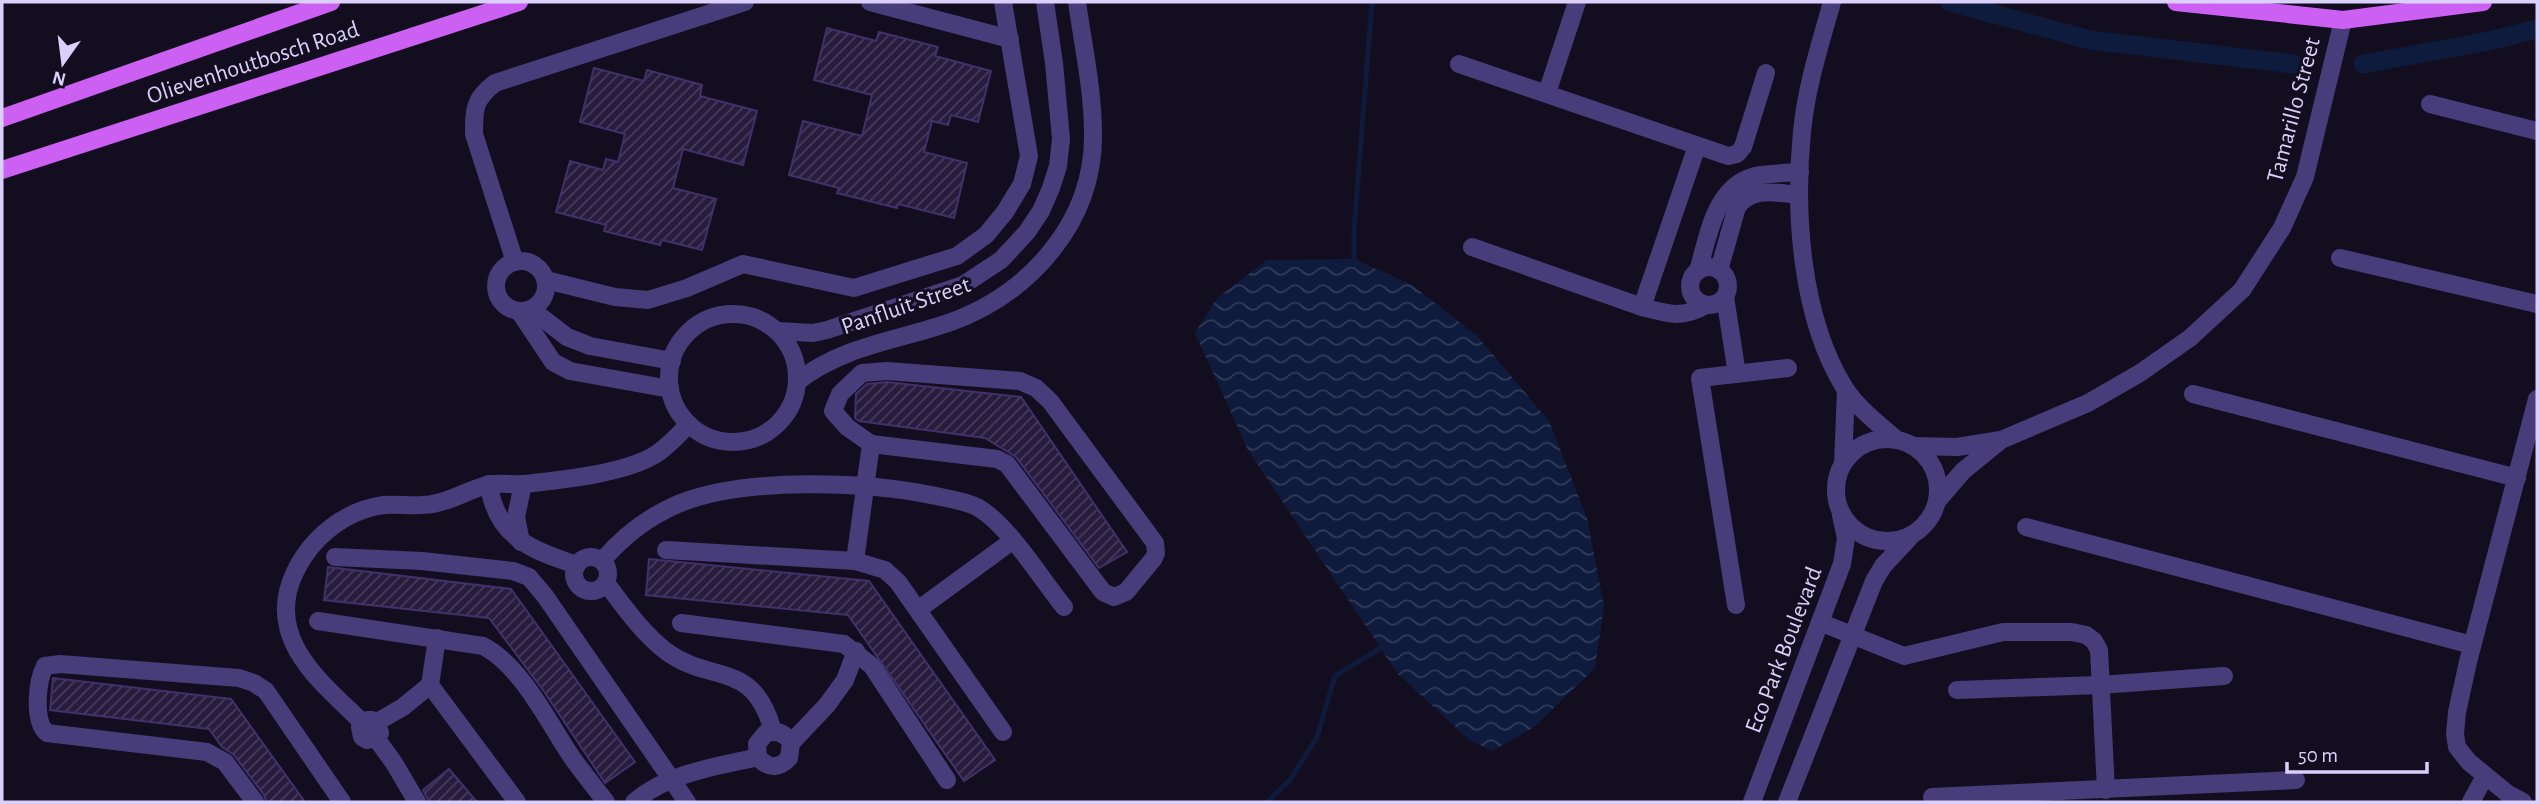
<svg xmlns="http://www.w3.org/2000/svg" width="2539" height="804" font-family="'Alegreya Sans',sans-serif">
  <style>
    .water { fill: url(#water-waves) }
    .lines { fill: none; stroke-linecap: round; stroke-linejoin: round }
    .stream { stroke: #0f1b3d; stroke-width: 5 }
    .canal { stroke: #0f1b3d; stroke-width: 19 }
    .building { fill: url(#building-hatch); stroke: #413069; stroke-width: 2 }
    .minor { stroke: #463d7a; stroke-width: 18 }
    .major { stroke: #cc60f2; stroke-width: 18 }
    .labels { text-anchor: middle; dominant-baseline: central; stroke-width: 6; stroke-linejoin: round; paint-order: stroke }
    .street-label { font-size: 24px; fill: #dad0fb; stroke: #130e1f }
  </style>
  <defs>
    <pattern id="water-waves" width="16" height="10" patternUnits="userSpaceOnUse" patternTransform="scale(1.75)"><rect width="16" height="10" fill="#0f1b3d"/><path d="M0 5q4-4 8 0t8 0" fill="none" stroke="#313b5a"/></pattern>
    <pattern id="building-hatch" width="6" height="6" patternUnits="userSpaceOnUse" patternTransform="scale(1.75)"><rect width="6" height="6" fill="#271c3e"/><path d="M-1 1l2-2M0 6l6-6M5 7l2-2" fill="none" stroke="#463c5b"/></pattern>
  </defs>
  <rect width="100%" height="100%" fill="#130e1f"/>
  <polygon class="water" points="1354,259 1412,285 1477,336 1549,421 1587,518 1604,606 1595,668 1534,727 1492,751 1468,739 1398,674 1248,450 1195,333 1217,298 1267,260"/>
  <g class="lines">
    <g class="stream">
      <polyline points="1354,264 1354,230 1372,2"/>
      <polyline points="1267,802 1290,780 1317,737 1335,676 1379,649 1384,642"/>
    </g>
    <g class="canal">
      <polyline points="1950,2 2090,40 2293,64"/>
      <polyline points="2363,64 2489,41 2537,29"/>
    </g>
  </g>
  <g class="building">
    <polygon points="827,28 876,41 879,32 938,47 935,56 991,71 978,122 951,115 948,125 932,121 924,152 967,163 954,218 898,204 897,208 837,193 839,188 789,175 803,121 862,136 872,95 814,80"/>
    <polygon points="594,68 644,81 647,70 702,85 700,96 757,111 743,165 683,149 673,188 716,199 702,250 662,240 660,245 604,231 606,225 556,212 570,161 603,170 606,159 618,162 625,134 580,122"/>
    <polygon points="887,382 1021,397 1127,552 1099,568 1016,457 985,438 859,421 855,418 856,394 867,384"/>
    <polygon points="649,559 869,581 995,760 964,781 848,615 646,595"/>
    <polygon points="328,567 511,589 635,762 605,783 543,690 489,618 324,600"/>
    <polygon points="53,678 231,699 305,802 266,802 264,795 234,755 222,747 209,729 50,710"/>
    <polygon points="449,769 477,802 430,802 428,800 423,790"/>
  </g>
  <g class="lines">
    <g class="minor">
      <polyline points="870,2 1010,39"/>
      <path d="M1832 2C1820 45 1806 88 1802 132 1794 213 1801 317 1844 387 1857 408 1879 424 1897 440"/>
      <polyline points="1459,64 1728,156 1737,154 1743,147 1766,73"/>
      <polyline points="1547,93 1577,2"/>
      <polyline points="2430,104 2537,131"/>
      <path d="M1472 247 1642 307C1668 314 1682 319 1706 305"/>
      <polyline points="2340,258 2537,304"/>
      <circle cx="521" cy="286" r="25"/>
      <path d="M515 262 474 134C474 109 474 99 495 83L745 2"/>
      <circle cx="1709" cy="286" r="19"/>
      <path d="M1719 270 1737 207C1752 186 1777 193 1799 195"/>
      <path d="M1698 271C1709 234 1715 182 1761 175 1774 173 1787 173 1800 172"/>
      <polyline points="546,280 615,297 648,300 687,288 743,264 854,288 957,256 986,235 1005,212 1022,184 1029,156 1003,2"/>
      <polyline points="1725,297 1737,374"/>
      <polyline points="1642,307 1697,146"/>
      <polyline points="532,310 567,337 590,346 672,361"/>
      <polyline points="519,311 553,362 570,371 670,389"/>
      <circle cx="733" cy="378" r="64"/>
      <polyline points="778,331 813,333 827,330 963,285 1001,260 1027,232 1041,211 1051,188 1058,166 1061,139 1054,63 1045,2"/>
      <polygon points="887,371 1020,381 1036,388 1050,401 1155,543 1156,553 1154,558 1126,592 1114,597 1103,592 1007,464 997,459 871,444 847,427 833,411 840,394 862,373"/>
      <path d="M798 381C845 345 897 341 951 322 1030 293 1094 222 1093 134 1093 90 1083 45 1077 2"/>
      <polyline points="2193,394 2517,478"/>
      <circle cx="1887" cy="490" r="51"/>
      <polyline points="1914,446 1957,447 2001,440 2088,403 2140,373 2190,338 2242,290 2282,228 2305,177 2343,20"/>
      <polyline points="1843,464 1846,390"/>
      <path d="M489 484C495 536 532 551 577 565"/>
      <polyline points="1938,500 1963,471 2001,440"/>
      <polyline points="2026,527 2472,645"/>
      <polyline points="521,542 516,517 523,484"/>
      <polyline points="666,550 855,561 885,570 898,582 1003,732"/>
      <polyline points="335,557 422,561 513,571 529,577 545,596 687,802"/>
      <circle cx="591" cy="574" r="17"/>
      <path d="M602 561C623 536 648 517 678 504 744 477 866 481 936 496 950 499 965 501 977 507 1008 524 1041 579 1064 607"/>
      <polyline points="855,561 871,444"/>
      <path d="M606 583C624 607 643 634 667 652 713 685 753 659 773 731"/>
      <polyline points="1736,605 1700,378 1788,368"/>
      <polyline points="919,609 1012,541"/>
      <path d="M318 621 483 646C522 666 549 724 573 759 584 774 595 788 606 802"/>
      <polyline points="681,623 844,644 872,666 947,780"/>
      <polyline points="1822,623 1904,656 2003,632 2072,632 2086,635 2094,641 2099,650 2106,790"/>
      <polyline points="430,685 517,802"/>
      <polyline points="1957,690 2100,685 2224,676"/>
      <polyline points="377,722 380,733 376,738 367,740 362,737 360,727 367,720 372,720 377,722 403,707 430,685 437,638"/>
      <path d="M363 723C321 682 263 638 295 572 311 538 345 510 384 505 400 504 417 507 432 504 452 501 468 490 487 485 498 482 512 485 524 484 561 480 621 474 653 456 667 448 678 435 689 424"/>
      <polyline points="376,738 394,763 417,802"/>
      <path d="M791 743C785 733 777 730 766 733L757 744 758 757C768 769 779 769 789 758L791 743 827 705 845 680 856 651"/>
      <polyline points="1932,797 2296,780"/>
      <path d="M255 802 225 762 207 752 47 733C33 721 37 681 45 666L60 664 239 678 254 683 266 691 342 802"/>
      <path d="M634 802C668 773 715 767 758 757"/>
      <polyline points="1752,802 1842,564 1846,538 1841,515"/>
      <polyline points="1787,802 1874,581 1883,566 1910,537"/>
      <polyline points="2471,802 2485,776"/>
      <polyline points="2523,802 2508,794 2469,762 2457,747 2455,734 2457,712 2468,662 2537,399"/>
    </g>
    <g class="major">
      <polyline points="2176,2 2343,20 2483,2"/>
      <polyline points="2,118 331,2"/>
      <polyline points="2,170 519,2"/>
    </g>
  </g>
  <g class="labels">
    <g class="street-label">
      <text transform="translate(253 63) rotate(-18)">Olievenhoutbosch Road</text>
      <text transform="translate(2294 110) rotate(-75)">Tamarillo Street</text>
      <text transform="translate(906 306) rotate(-19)">Panfluit Street</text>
      <text transform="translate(1784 650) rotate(-69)">Eco Park Boulevard</text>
    </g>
  </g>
  <rect width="2539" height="804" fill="none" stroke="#dad0fb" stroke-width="7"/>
  <g transform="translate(63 63) rotate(194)" stroke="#130e1f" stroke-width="5" paint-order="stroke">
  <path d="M0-5L12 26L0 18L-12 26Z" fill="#dad0fb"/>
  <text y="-10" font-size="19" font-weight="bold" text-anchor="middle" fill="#dad0fb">N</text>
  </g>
  <path d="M2287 762v10h140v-10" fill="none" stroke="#dad0fb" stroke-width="3.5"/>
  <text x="2298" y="762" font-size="21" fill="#dad0fb" stroke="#130e1f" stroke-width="5" paint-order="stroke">50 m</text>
</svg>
